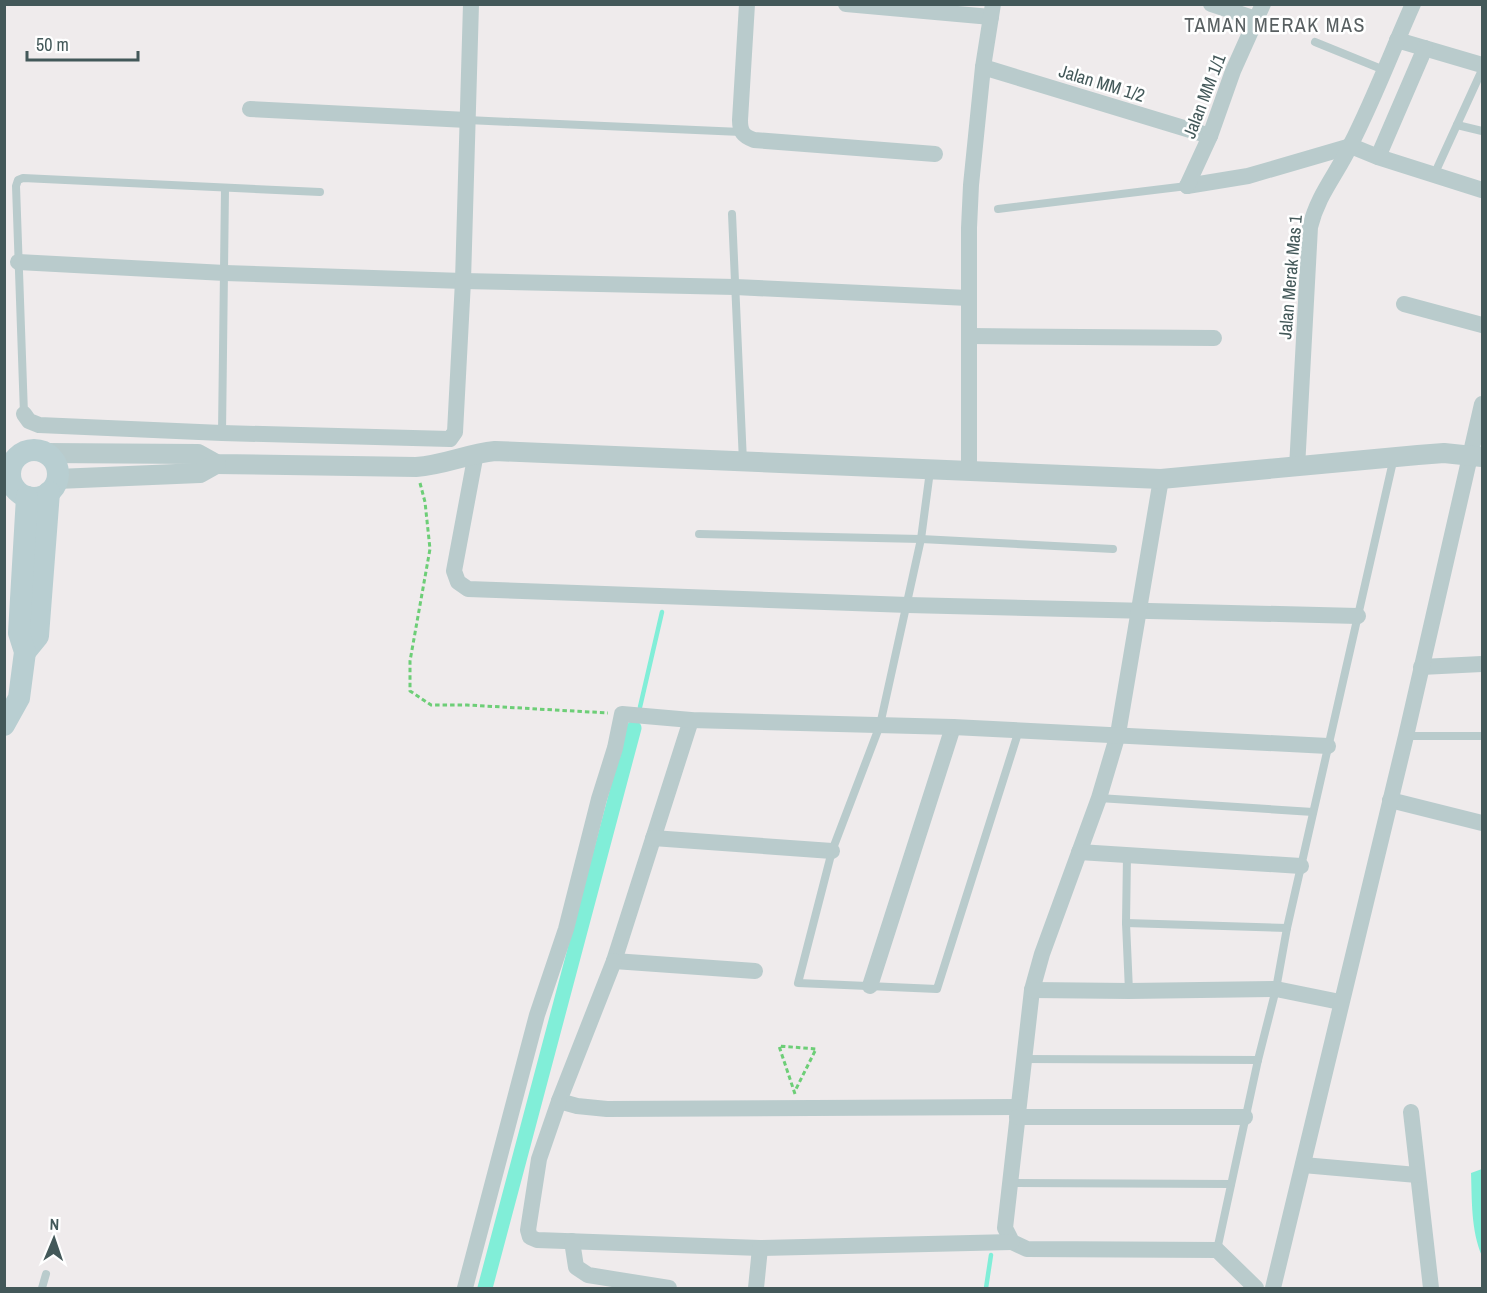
<svg xmlns="http://www.w3.org/2000/svg" width="1487" height="1293" font-family="'Archivo Narrow',sans-serif">
  <style>
    .water { fill: #81eed8 }
    .lines { fill: none; stroke-linecap: round; stroke-linejoin: round }
    .stream { stroke: #81eed8; stroke-width: 4.5 }
    .canal { stroke: #81eed8; stroke-width: 15 }
    .path { stroke: #6dce77; stroke-width: 3; stroke-dasharray: 4.5 3; stroke-linecap: butt }
    .service { stroke: #b9cbcc; stroke-width: 8 }
    .minor { stroke: #b9cbcc; stroke-width: 16 }
    .tertiary { stroke: #b9cbcc; stroke-width: 20 }
    .secondary { stroke: #b8ced1; stroke-width: 22 }
    .labels { text-anchor: middle; dominant-baseline: central; stroke-width: 5; stroke-linejoin: round; paint-order: stroke }
    .street-label { font-size: 18px; fill: #435859; stroke: #fff }
    .neighbourhood-label { font-size: 20px; letter-spacing: 1.5px; fill: #585f61; stroke: #fff }
  </style>
  <rect width="100%" height="100%" fill="#efebec"/>
  <path class="water" d="M1482 1169V1256C1471 1231 1472 1200 1471 1173Z"/>
  <g class="lines">
    <g class="stream">
      <polyline points="640,707 662,612"/>
      <polyline points="986,1288 991,1255"/>
    </g>
    <polyline class="canal" points="485,1288 634,728"/>
    <g class="path">
      <polyline points="420,483 425,502 430,549 410,661 410,691 431,705 467,705 608,713"/>
      <polyline points="795,1094 779,1046 816,1049 795,1091"/>
    </g>
    <g class="service">
      <polyline points="1315,42 1384,70"/>
      <polyline points="467,120 741,132"/>
      <polyline points="1457,125 1482,131"/>
      <polyline points="1434,175 1482,70"/>
      <polyline points="998,209 1187,186"/>
      <polyline points="732,214 743,462"/>
      <polyline points="24,414 16,186 18,180 23,178 320,192"/>
      <polyline points="222,433 225,189"/>
      <polyline points="930,471 921,539 880,725 832,851 798,983 937,989 1019,730"/>
      <polyline points="699,534 921,539 1113,549"/>
      <polyline points="1406,736 1482,736"/>
      <polyline points="1099,798 1313,812"/>
      <polyline points="1127,856 1126,923 1129,991"/>
      <polyline points="1126,923 1287,928"/>
      <polyline points="1023,1059 1258,1060"/>
      <polyline points="1010,1183 1231,1184"/>
      <polyline points="1217,1250 1258,1060 1276,989 1287,928 1394,457"/>
      <polyline points="42,1288 46,1274"/>
    </g>
    <g class="minor">
      <path d="M747 4 740 120C740 132 743 136 754 140L935 154"/>
      <polyline points="846,4 991,17"/>
      <polyline points="1211,4 1256,19"/>
      <polyline points="1397,40 1482,65"/>
      <polyline points="983,67 1210,136"/>
      <polyline points="250,109 467,120"/>
      <polyline points="1378,157 1425,48"/>
      <polyline points="1187,186 1248,176 1351,146 1378,157 1482,190"/>
      <polyline points="1187,186 1210,136 1233,71 1263,4"/>
      <polyline points="18,262 225,273 463,281 735,287 968,298"/>
      <polyline points="1404,304 1482,325"/>
      <polyline points="970,336 1214,338"/>
      <polyline points="24,414 29,421 39,425 222,433 450,439 455,432 463,281 471,4"/>
      <polyline points="476,453 454,571 458,582 468,589 908,605 1358,616"/>
      <path d="M1297 468 1310 227C1318 194 1337 174 1351 144 1374 99 1392 51 1413 4"/>
      <polyline points="969,472 969,228 971,185 983,67 993,4"/>
      <polyline points="1161,479 1118,734 1099,798 1042,954 1032,990 1005,1228 1012,1242 1027,1249 1217,1250 1256,1288"/>
      <polyline points="1421,667 1482,664"/>
      <polyline points="691,720 614,961 755,971"/>
      <polyline points="1390,800 1482,823"/>
      <polyline points="653,838 832,851"/>
      <polyline points="1079,852 1301,866"/>
      <polyline points="614,961 559,1101 577,1106 607,1109 1018,1107"/>
      <polyline points="870,986 953,727"/>
      <polyline points="1032,990 1129,991 1276,989 1340,1002"/>
      <polyline points="559,1101 539,1159 528,1230 530,1237 537,1240 760,1248 1012,1242"/>
      <polyline points="1411,1112 1431,1288"/>
      <polyline points="1017,1117 1245,1117"/>
      <polyline points="1303,1165 1417,1175"/>
      <polyline points="572,1241 576,1267 588,1275 669,1288"/>
      <polyline points="465,1288 537,1015 566,929 599,799 615,748 622,714 691,720 953,727 1328,746"/>
      <polyline points="756,1288 760,1248"/>
      <polyline points="1273,1288 1406,736 1482,404"/>
    </g>
    <g class="tertiary">
      <path d="M45 453 198 454 216 464 416 467C445 465 466 454 495 451L1161 479 1418 455 1444 453 1482 457"/>
      <polyline points="57,479 200,473 216,464"/>
    </g>
    <g class="secondary">
      <circle cx="34" cy="474" r="24"/>
      <polyline points="25,652 38,636 49,492"/>
      <polyline points="4,725 19,698 25,652 19,633 27,497"/>
    </g>
  </g>
  <g class="labels">
    <g class="street-label">
      <text transform="translate(1102 83) rotate(17)">Jalan MM 1/2</text>
      <text transform="translate(1204 96) rotate(-69)">Jalan MM 1/1</text>
      <text transform="translate(1290 277) rotate(-85)">Jalan Merak Mas 1</text>
    </g>
    <g class="neighbourhood-label">
      <text x="1275" y="24">TAMAN MERAK MAS</text>
    </g>
  </g>
  <rect width="1487" height="1293" fill="none" stroke="#435859" stroke-width="12"/>
  <g transform="translate(54 1239) rotate(2)" stroke="#ffffff" stroke-width="4.5" paint-order="stroke">
  <path d="M0-4.5L10 22L0 15L-10 22Z" fill="#435859"/>
  <text y="-9" font-size="16" font-weight="bold" text-anchor="middle" fill="#435859">N</text>
  </g>
  <path d="M27 51v9h111v-9" fill="none" stroke="#435859" stroke-width="3"/>
  <text x="36" y="51" font-size="18" fill="#435859" stroke="#ffffff" stroke-width="4.5" paint-order="stroke">50 m</text>
</svg>
